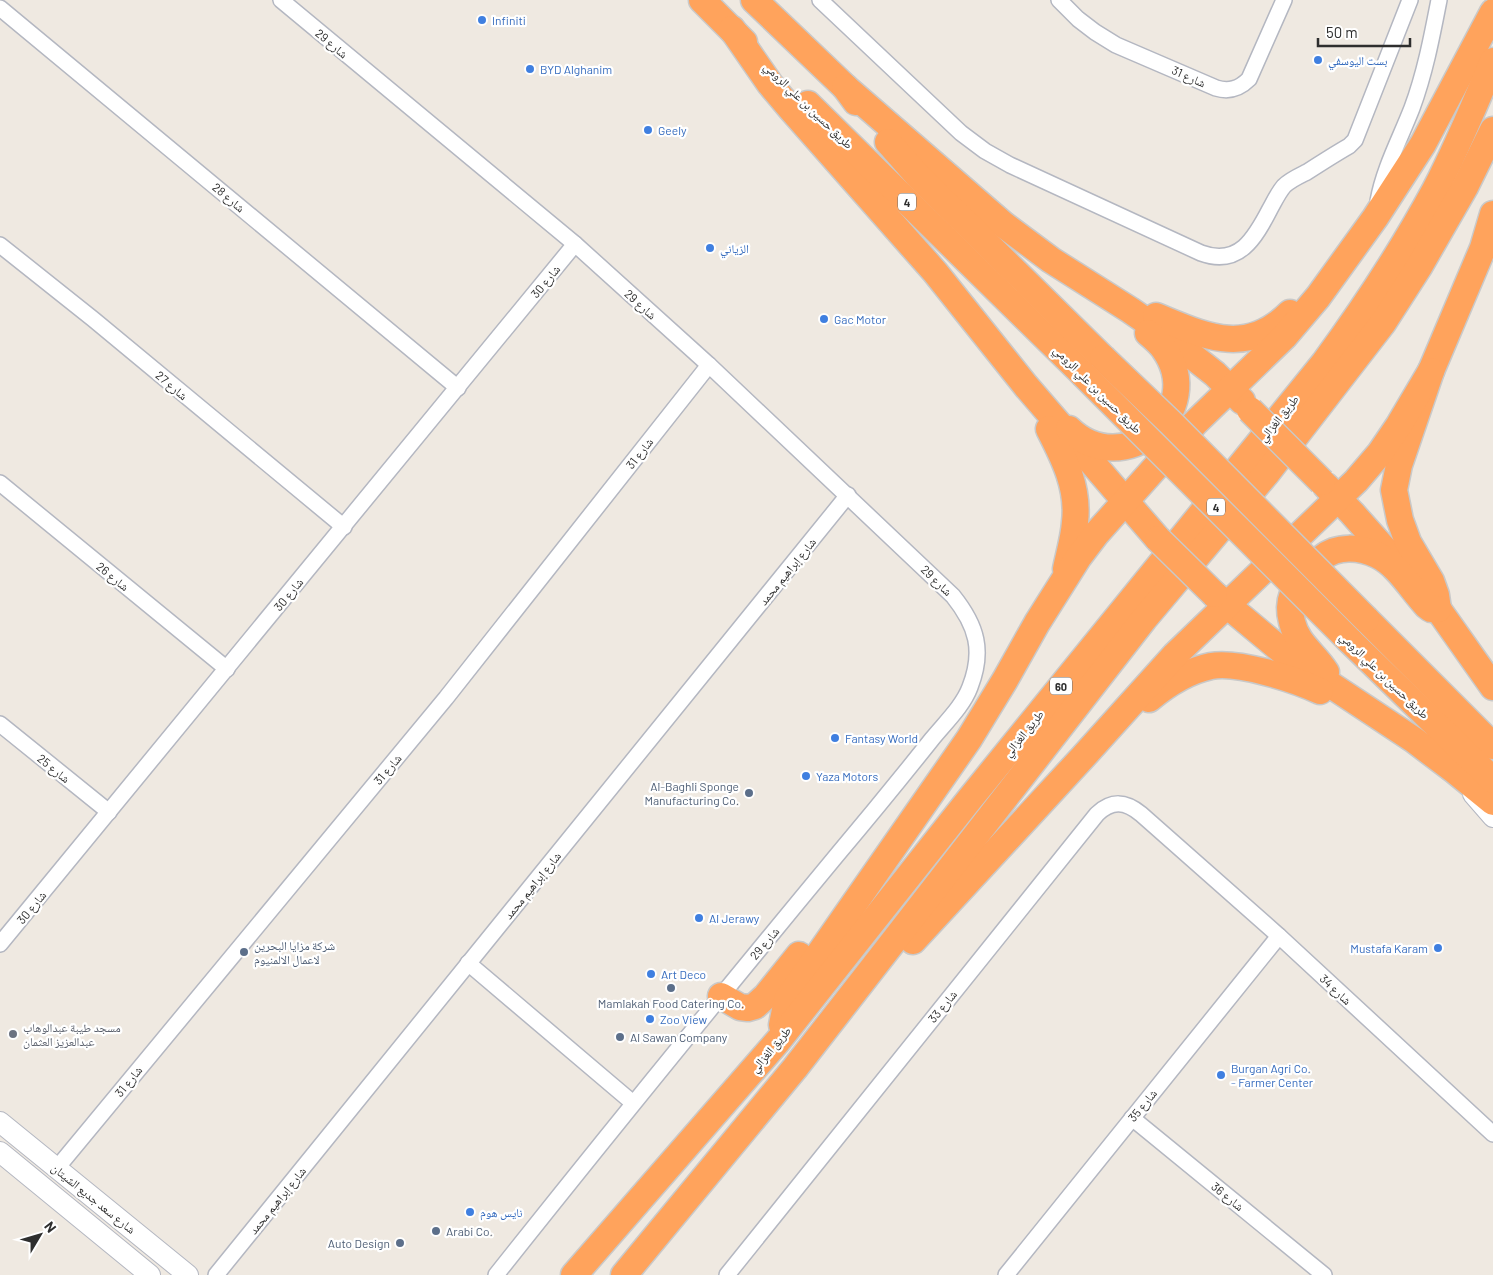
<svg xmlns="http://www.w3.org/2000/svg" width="1493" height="1275" font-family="Barlow,'Noto Naskh Arabic',sans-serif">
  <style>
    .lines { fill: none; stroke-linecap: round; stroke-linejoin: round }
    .street-casing { stroke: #b4b7c1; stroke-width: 18 }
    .secondary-casing { stroke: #b4b7c1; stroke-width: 22 }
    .highway-casing { stroke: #c9c9c9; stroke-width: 29 }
    .street { stroke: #fff; stroke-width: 15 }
    .secondary { stroke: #fff; stroke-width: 20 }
    .highway { stroke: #ffa35c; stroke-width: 26 }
    .highway-bridge-casing { stroke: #c9c9c9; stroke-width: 29; stroke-linecap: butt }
    .highway-bridge { stroke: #ffa35c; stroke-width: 26 }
    .shop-dot { fill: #3f7fe0; stroke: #fff; stroke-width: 2 }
    .service-dot { fill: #5c6f8a; stroke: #fff; stroke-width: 2 }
    .worship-dot { fill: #6b7280; stroke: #fff; stroke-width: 2 }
    .labels { text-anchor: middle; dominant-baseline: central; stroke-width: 4.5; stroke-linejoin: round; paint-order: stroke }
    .shield { fill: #fff; stroke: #6d6d6d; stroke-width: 1 }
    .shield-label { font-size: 11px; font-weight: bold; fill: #2e2e2e }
    .shop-label { font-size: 12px; fill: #366cbe; stroke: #fff; text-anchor: start }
    .street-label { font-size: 12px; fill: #2e2e2e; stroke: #fff }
    .service-label { font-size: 12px; fill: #4e5e75; stroke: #fff; text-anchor: start }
    .worship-label { font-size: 12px; fill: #5b616d; stroke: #fff; text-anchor: start }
  </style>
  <rect width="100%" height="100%" fill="#efe9e1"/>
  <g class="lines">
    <defs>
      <g id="street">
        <path d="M281 0 575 244 709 365 953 596C977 626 984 651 970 687 963 706 945 723 932 739 901 778 869 817 837 855 722 994 608 1134 496 1275"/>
        <path d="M820 0 961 133 985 151 1010 165 1201 253C1239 267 1255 238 1270 209 1274 202 1278 193 1284 186 1290 180 1299 176 1307 172 1321 163 1335 154 1349 146L1355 140 1410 0"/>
        <path d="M1059 0 1078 19 1095 32 1116 45 1216 88C1229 92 1239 89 1249 79L1284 0"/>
        <polyline points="0,8 458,388"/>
        <path d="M1378 201C1384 168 1400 139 1412 108 1425 73 1432 36 1439 0"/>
        <polyline points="0,245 93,319 344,527"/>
        <polyline points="0,483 227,669"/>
        <polyline points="0,724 109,812"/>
        <polyline points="0,944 575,244"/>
        <polyline points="468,963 633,1103"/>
        <polyline points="1132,1118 1324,1275"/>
        <polyline points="57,1168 446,698 709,365"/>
        <polyline points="216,1275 848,495"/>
        <path d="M727 1275 1097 814C1112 800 1125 801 1141 814L1279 936 1493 1134"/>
        <polyline points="1006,1275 1279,936"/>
      </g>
      <g id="secondary">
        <polyline points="1473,794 1493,817"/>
        <polyline points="0,1122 188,1275"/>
        <polyline points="0,1152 150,1275"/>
      </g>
      <g id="highway">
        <polyline points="702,0 744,42"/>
        <polyline points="754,0 845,87 856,102"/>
        <polyline points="732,29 770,84 791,109 935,272 1026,386 1158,539"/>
        <polyline points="845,87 1004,225 1051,260 1130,310 1159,330 1215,374 1242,401"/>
        <polyline points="808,104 1083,374"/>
        <polyline points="888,142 918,176 1103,358"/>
        <path d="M1156 316C1205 336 1246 357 1290 313"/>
        <path d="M1049 429C1064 458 1079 488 1075 522 1074 538 1069 554 1066 569"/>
        <path d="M1069 429C1124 482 1208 411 1164 349 1160 343 1154 338 1148 333"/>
        <polyline points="1326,486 1352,513 1393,559"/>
        <polyline points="1215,595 1293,660 1414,740 1455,771 1493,802"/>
        <polyline points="1427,597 1438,609 1493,687"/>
        <polyline points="1438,609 1436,595 1431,581 1408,542 1400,520 1394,490 1399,465 1431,371 1483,248 1493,214"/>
        <polyline points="1366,619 1493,746"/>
        <polyline points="1349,640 1493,780"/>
        <path d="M1326 672C1315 654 1297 644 1292 622 1286 601 1294 586 1309 571 1313 567 1318 562 1322 558 1337 545 1360 547 1377 555 1398 565 1411 589 1427 606L1431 609H1438"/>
        <path d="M1149 699C1167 684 1187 671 1211 666 1238 661 1294 679 1320 691"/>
        <polyline points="913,941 1083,757 1175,655 1356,481 1380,453 1399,425 1431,371"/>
        <polyline points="721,996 740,1007 748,1008 755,1006 766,996 799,955"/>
        <polyline points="782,1025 787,1000 969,739 1005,680 1037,623 1078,558 1097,533 1195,423 1284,337 1318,297 1375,218 1423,144 1493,12"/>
        <path d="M574 1275 778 1041 969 800 1324 363C1365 307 1402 251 1435 190 1457 148 1475 104 1493 61"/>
        <polyline points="624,1275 795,1068 1144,619 1267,473 1383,323 1419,267 1465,187 1493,130"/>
      </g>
    </defs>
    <use href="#street" class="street-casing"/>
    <use href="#secondary" class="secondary-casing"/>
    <use href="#highway" class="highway-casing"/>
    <use href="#street" class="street"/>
    <use href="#secondary" class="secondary"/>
    <use href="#highway" class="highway"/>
    <defs>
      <g id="highway-bridge">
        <polyline points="1103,358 1171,423 1366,619"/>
        <polyline points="1083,374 1349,640"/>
        <polyline points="1250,410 1322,482"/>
        <polyline points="1158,539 1214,594"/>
      </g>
    </defs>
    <use href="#highway-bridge" class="highway-bridge-casing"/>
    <use href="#highway-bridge" class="highway-bridge"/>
  </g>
  <g class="shop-dot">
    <circle cx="482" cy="20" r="5"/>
    <circle cx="1318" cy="60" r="5"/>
    <circle cx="530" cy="69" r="5"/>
    <circle cx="648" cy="130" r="5"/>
    <circle cx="710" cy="248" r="5"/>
    <circle cx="824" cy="319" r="5"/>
    <circle cx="835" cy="738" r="5"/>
    <circle cx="806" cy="776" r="5"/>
    <circle cx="699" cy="918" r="5"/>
    <circle cx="1438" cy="948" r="5"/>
    <circle cx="651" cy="974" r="5"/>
    <circle cx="650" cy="1019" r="5"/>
    <circle cx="1221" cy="1075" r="5"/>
    <circle cx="470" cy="1212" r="5"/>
  </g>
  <g class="service-dot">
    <circle cx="749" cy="793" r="5"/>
    <circle cx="244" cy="952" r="5"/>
    <circle cx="671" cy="988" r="5"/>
    <circle cx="620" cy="1037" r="5"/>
    <circle cx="436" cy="1231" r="5"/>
    <circle cx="400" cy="1243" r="5"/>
  </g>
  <circle class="worship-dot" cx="13" cy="1034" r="5"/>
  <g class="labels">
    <g class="shield">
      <rect x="898" y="193.5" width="18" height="17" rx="4"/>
      <rect x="1207" y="498.5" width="18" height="17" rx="4"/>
      <rect x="1050" y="677.5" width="22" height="17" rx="4"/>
    </g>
    <g class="shield-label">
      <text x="907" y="202">4</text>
      <text x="1216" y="507">4</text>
      <text x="1061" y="686">60</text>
    </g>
    <g class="shop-label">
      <text x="492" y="20">Infiniti</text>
      <text x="1328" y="60">بست اليوسفي</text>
      <text x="540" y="69">BYD Alghanim</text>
      <text x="658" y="130">Geely</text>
      <text x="720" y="248">الزياني</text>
      <text x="834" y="319">Gac Motor</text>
      <text x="845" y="738">Fantasy World</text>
      <text x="816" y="776">Yaza Motors</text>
      <text x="709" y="918">Al Jerawy</text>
      <text x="1428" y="948" text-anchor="end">Mustafa Karam</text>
      <text x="661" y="974">Art Deco</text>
      <text x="660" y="1019">Zoo View</text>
      <text x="1231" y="1068">Burgan Agri Co.<tspan x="1231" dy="14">- Farmer Center</tspan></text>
      <text x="480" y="1212">نايس هوم</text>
    </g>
    <g class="street-label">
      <text transform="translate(332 43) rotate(40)">شارع 29</text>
      <text transform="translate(1189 76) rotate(24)">شارع 31</text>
      <text transform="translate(809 105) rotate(44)">طريق حسين بن علي الرومي</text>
      <text transform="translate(229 197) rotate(40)">شارع 28</text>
      <text transform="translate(545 281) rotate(-51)">شارع 30</text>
      <text transform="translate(641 304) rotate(42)">شارع 29</text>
      <text transform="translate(172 385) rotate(40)">شارع 27</text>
      <text transform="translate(1098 389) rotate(45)">طريق حسين بن علي الرومي</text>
      <text transform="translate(1278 418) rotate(-51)">طريق الغزالي</text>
      <text transform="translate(639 453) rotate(-52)">شارع 31</text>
      <text transform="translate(787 571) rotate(-51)">شارع إبراهيم محمد</text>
      <text transform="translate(113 576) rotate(39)">شارع 26</text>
      <text transform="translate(937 580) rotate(44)">شارع 29</text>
      <text transform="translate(288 594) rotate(-51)">شارع 30</text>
      <text transform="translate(1385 675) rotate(44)">طريق حسين بن علي الرومي</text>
      <text transform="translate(1023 733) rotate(-51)">طريق الغزالي</text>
      <text transform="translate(54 768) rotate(39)">شارع 25</text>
      <text transform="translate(387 769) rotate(-50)">شارع 31</text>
      <text transform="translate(532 885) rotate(-51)">شارع إبراهيم محمد</text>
      <text transform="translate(31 907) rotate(-51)">شارع 30</text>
      <text transform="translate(764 943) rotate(-50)">شارع 29</text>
      <text transform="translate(1336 989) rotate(43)">شارع 34</text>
      <text transform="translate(942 1006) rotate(-51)">شارع 33</text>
      <text transform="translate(770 1049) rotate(-50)">طريق الغزالي</text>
      <text transform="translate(128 1081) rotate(-51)">شارع 31</text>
      <text transform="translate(1142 1105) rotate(-51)">شارع 35</text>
      <text transform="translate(1228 1196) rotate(39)">شارع 36</text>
      <text transform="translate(94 1198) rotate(39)">شارع سعد جديع الشيتان</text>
      <text transform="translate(277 1200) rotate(-51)">شارع إبراهيم محمد</text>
    </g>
    <g class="service-label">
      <text x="739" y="786" text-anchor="end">Al-Baghli Sponge<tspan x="739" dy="14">Manufacturing Co.</tspan></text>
      <text x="254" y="945">شركة مزايا البحرين<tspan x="254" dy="14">لاعمال الالمنيوم</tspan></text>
      <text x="671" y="1003" text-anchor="middle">Mamlakah Food Catering Co.</text>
      <text x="630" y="1037">Al Sawan Company</text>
      <text x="446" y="1231">Arabi Co.</text>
      <text x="390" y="1243" text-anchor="end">Auto Design</text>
    </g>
    <g class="worship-label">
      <text x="23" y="1027">مسجد طيبة عبدالوهاب<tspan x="23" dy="14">عبدالعزيز العثمان</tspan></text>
    </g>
  </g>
  <g transform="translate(40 1235) rotate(52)" stroke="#ffffff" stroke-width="4" paint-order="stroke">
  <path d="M0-4L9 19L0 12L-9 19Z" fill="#2e2e2e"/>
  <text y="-8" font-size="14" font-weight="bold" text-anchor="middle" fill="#2e2e2e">N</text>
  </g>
  <path d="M1318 38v8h92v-8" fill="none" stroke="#2e2e2e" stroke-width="2.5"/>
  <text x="1326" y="38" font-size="15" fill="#2e2e2e" stroke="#ffffff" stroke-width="4" paint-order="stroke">50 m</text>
</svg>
